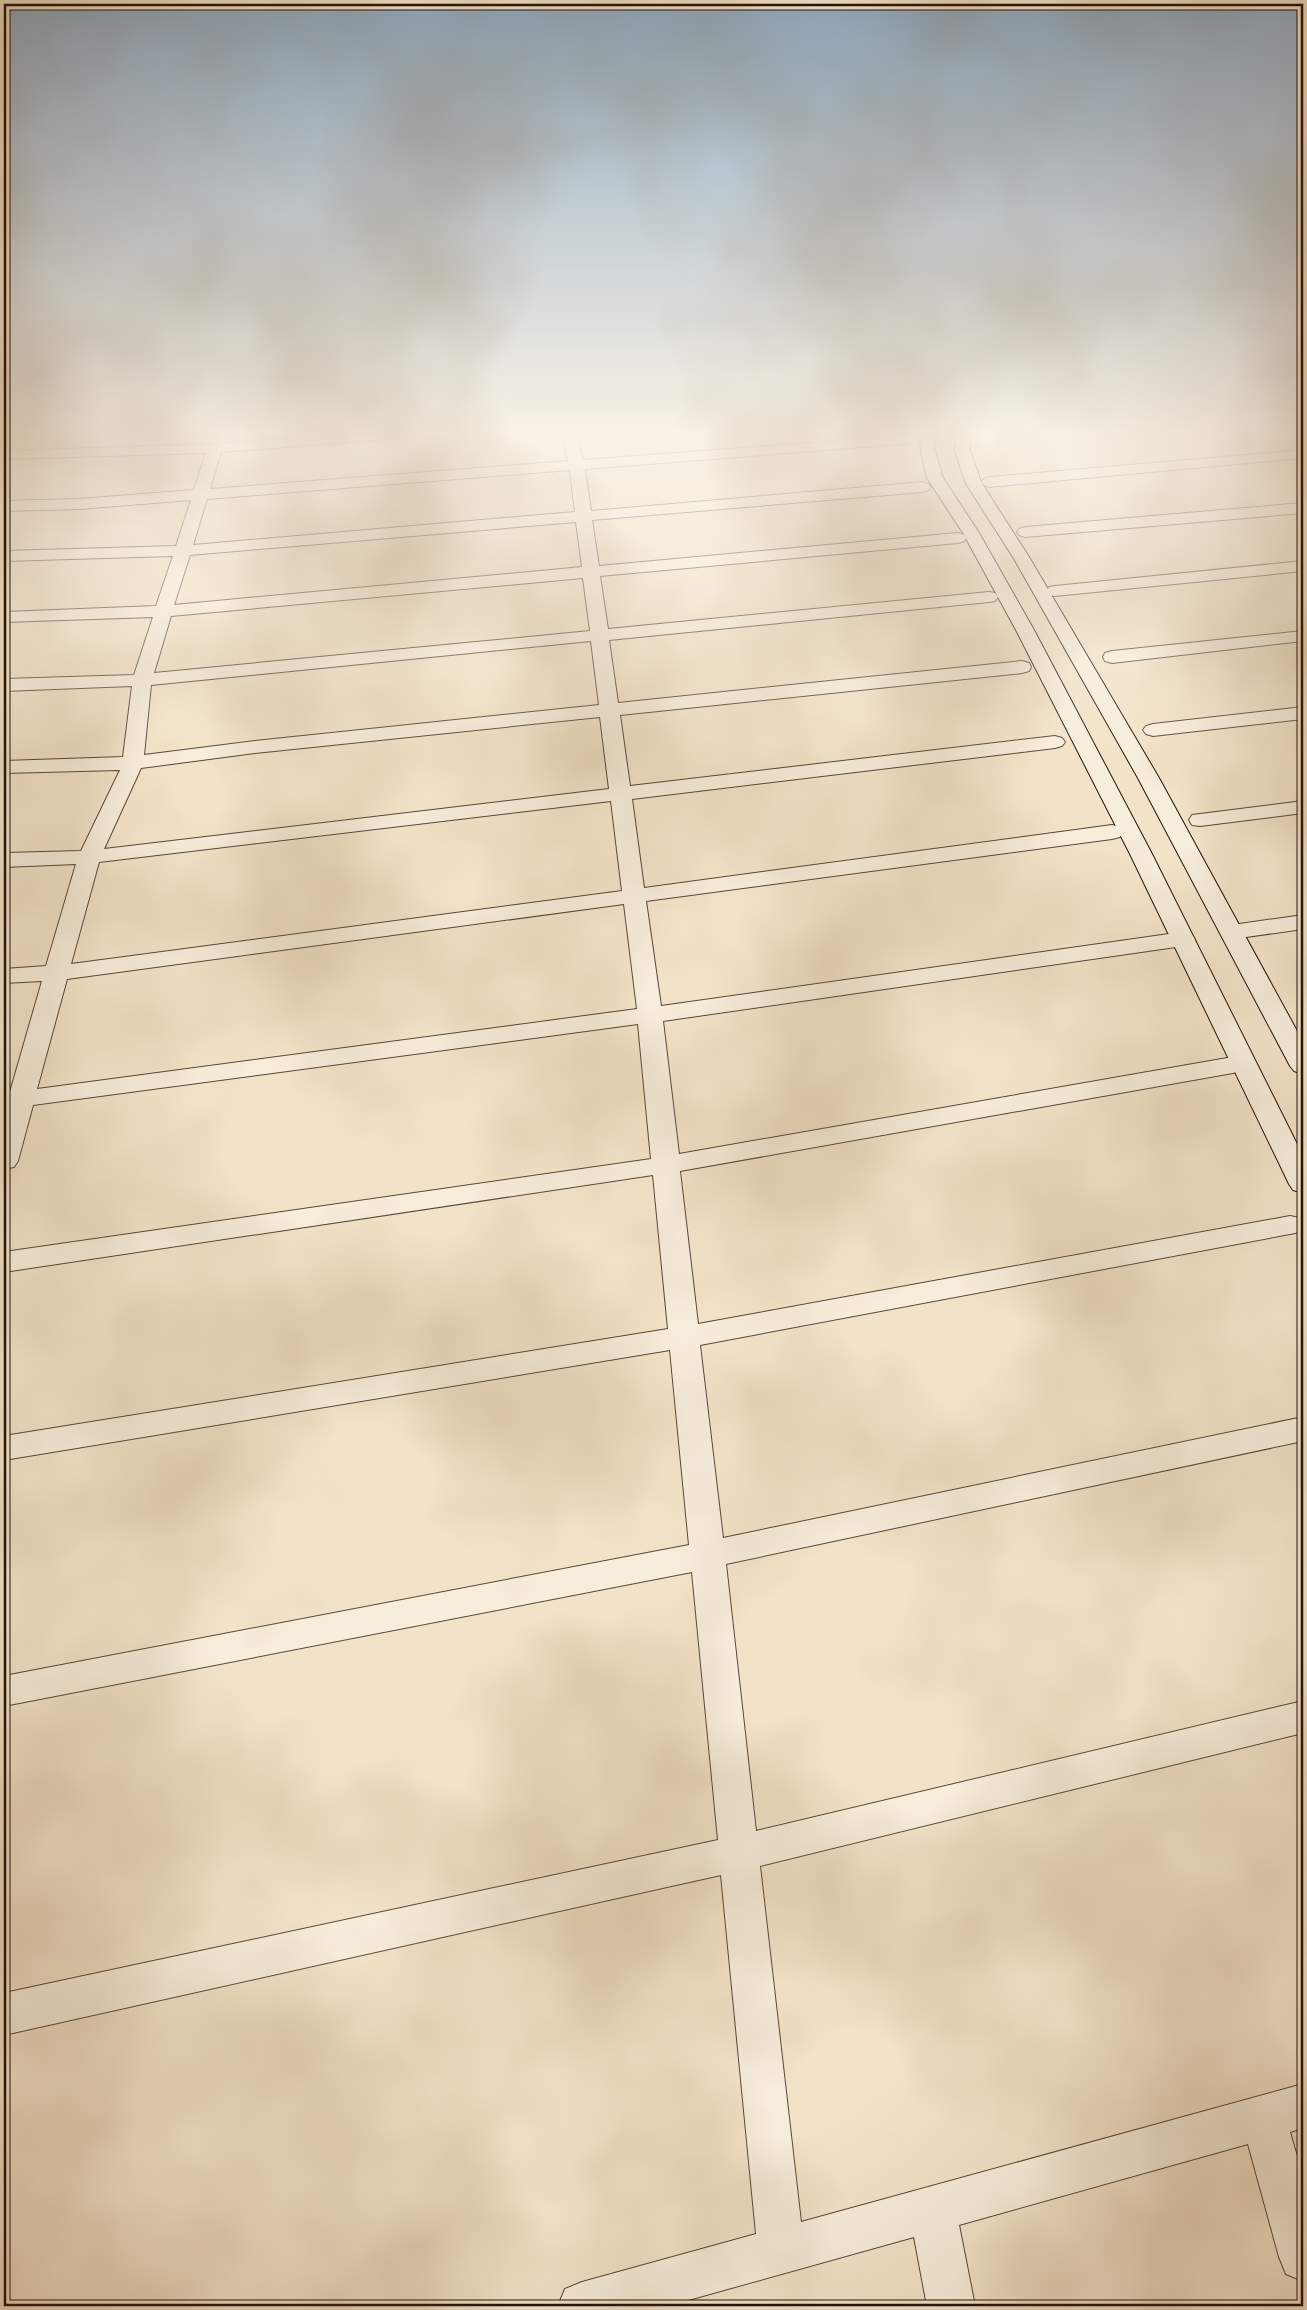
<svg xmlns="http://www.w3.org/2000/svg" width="1307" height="2310" font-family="Alegreya,serif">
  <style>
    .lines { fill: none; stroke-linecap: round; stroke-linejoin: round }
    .street-casing { stroke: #58463a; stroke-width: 2 }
    .secondary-casing { stroke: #24110a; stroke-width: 2 }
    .street { fill: #f7eddb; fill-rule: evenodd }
    .secondary { fill: #f7eddb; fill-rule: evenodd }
  </style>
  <rect width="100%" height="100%" fill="#f2e3c8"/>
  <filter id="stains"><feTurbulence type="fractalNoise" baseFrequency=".004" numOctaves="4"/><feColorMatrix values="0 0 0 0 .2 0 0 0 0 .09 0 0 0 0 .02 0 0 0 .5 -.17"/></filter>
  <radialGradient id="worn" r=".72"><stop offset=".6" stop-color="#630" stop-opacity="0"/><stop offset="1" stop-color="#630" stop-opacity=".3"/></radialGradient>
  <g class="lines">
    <defs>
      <g id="street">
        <path d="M339 434H407L400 438 221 452 210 489 568 461 562 434H576L583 460 915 435 922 439 915 443 585 469 591 511 923 482 928 484 931 487 928 490 923 492 592 520 599 566 958 533 964 535 966 538 964 541 958 543 600 576 608 629 989 592 995 593 998 597 995 601 989 602 609 640 618 703 1022 661 1029 663 1031 667 1029 671 1022 673 620 715 630 786 1055 736 1062 738 1065 742 1062 746 1055 748 632 799 644 888 1112 825 1120 827 1123 832 1120 837 1112 839 646 901 661 1006 1183 932 1191 934 1195 939 1191 944 1183 946 663 1021 679 1154 1233 1057 1242 1060 1246 1065 1242 1070 1233 1073 680 1171 698 1324 1290 1216 1300 1218 1303 1223 1300 1232 1290 1234 700 1345 723 1538 1303 1417V1441L726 1564 756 1831 1303 1701V1733L760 1866 801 2222 1303 2084V2128L1290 2132 1303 2177V2281L1286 2274 1279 2257 1248 2144 959 2225 975 2306H927L914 2237 667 2306H558L565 2289 582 2282 756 2234 721 1875 4 2035V1993L718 1840 692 1572 4 1706V1676L689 1545 670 1350 4 1460V1436L668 1329 653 1175 4 1272V1252L651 1159 638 1024 33 1105 18 1161 14 1167 4 1169V1093L10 1092 42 981 4 983V969L46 966 76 864 4 867V853L81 851 120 770 4 773V761L123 757 132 686 4 691V679L134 675 153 617 4 622V612L156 606 173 556 4 561V551L176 546 191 500 79 509 4 511V501L79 499 194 490 206 453 4 459V451L215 444ZM570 470 575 512 193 545 207 499ZM576 522 582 567 174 605 190 555ZM583 578 590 631 154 673 171 616ZM591 641 599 705 255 741 144 755 151 685ZM600 717 609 789 104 849 141 768 255 753ZM611 801 622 891 71 964 99 862ZM624 904 637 1009 37 1089 67 979Z"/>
        <polygon points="1303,450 1303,458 989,487 984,485 981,482 984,479 989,477"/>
        <polygon points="1303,503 1303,513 1025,537 1019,535 1017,532 1019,529 1025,527"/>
        <polygon points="1303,561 1303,571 1055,596 1049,595 1046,591 1049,587 1055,586"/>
        <polygon points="1303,631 1303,641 1112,663 1105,661 1103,657 1105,653 1112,651"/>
        <polygon points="1303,707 1303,719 1153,736 1146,734 1143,730 1146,726 1153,724"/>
        <polygon points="1303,801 1303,813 1200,826 1192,825 1189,820 1192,815 1200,814"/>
        <polygon points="1303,915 1303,929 1232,939 1224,937 1220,932 1224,927 1232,925"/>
      </g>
      <g id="secondary">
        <polygon points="922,434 936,434 934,447 943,478 979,533 1034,630 1152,854 1303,1156 1303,1193 1293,1190 1289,1184 1130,854 1016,630 963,533 927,478 920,447"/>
        <polygon points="955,434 969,434 970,450 981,482 1029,557 1159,778 1303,1042 1303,1074 1294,1071 1290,1066 1138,778 1013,557 965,482 955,450"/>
      </g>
    </defs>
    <use href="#street" class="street-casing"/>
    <use href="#secondary" class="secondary-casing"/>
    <use href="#street" class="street"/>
    <use href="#secondary" class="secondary"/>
  </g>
  <linearGradient id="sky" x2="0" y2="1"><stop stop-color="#90aac1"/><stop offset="0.57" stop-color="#f9f2e6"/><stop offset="1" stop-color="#f9f2e6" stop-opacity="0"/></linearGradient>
  <rect width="1307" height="758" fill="url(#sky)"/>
  <rect width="1307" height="2310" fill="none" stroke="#f2e3c8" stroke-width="20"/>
  <rect x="5" y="5" width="1297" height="2300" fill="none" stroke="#24110a" stroke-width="2.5"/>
  <rect x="10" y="10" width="1287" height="2290" fill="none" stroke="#24110a"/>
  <rect width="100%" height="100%" filter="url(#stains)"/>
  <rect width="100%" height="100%" fill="url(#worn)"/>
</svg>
